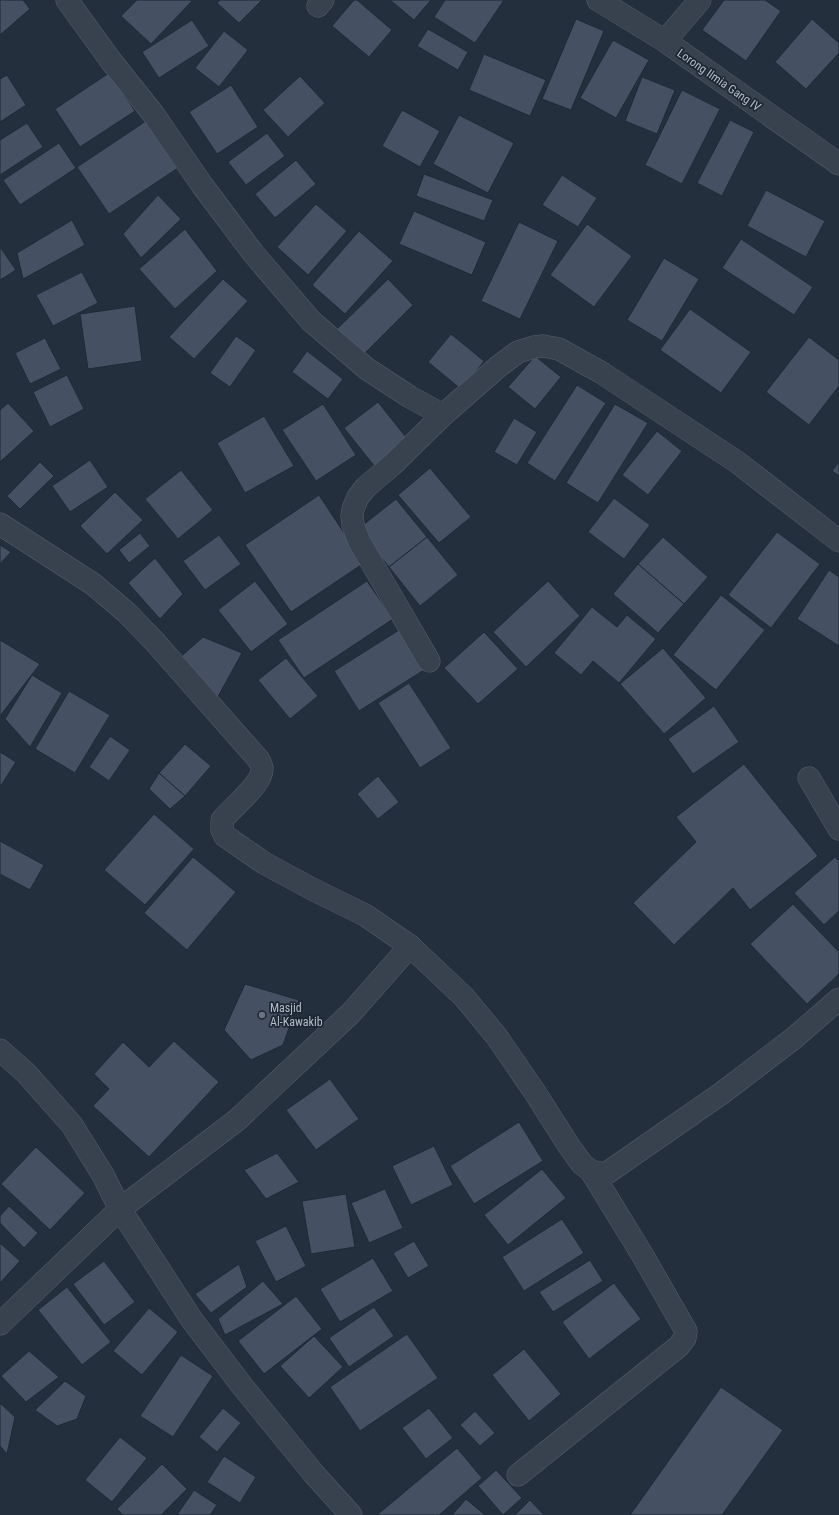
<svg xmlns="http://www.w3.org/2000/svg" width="839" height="1515" font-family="'Roboto Condensed',sans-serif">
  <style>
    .building { fill: #455162; stroke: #1f2835 }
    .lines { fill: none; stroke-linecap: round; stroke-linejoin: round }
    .street-casing { stroke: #565f6c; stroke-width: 23 }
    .street { stroke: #38414e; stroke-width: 22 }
    .worship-dot { fill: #6b7280; stroke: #1d2633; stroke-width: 1.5 }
    .labels { text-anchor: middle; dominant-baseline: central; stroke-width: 3.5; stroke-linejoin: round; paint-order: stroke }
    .street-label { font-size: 12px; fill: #b4bcc9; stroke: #1d2633 }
    .poi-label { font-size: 12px; fill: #b4bcc9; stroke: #1d2633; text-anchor: start }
  </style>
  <rect width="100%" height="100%" fill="#242f3e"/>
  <g class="building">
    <polygon points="0,0 23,0 30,9 0,35"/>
    <polygon points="137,0 190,0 192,1 151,44 121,16"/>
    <polygon points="220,0 262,0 239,23 217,3"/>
    <polygon points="354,0 357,0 392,30 369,57 332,26"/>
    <polygon points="390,0 431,0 414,20"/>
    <polygon points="445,0 504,0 475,43 434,17"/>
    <polygon points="724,0 765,0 781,11 746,61 702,30"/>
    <polygon points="576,19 604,31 571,110 542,99"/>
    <polygon points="812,19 839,43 839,53 806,89 775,62"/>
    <polygon points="192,20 209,46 159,78 142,52"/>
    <polygon points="428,29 468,52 458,70 417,46"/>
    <polygon points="224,31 248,50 219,87 195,68"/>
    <polygon points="613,40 649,60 616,118 580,98"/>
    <polygon points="484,54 546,80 530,116 469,90"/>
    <polygon points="109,73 135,111 80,147 55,109"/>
    <polygon points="7,75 26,105 0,122 0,79"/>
    <polygon points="300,76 325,103 288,137 263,110"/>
    <polygon points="642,77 675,90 657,134 625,121"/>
    <polygon points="231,85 258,127 217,154 189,112"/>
    <polygon points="682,90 720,109 682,184 645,165"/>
    <polygon points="402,110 440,131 420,167 382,146"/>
    <polygon points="459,115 514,143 488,193 433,164"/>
    <polygon points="730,120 754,132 722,196 697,183"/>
    <polygon points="146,121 178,168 109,214 77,167"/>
    <polygon points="27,123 43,147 0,175 0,140"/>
    <polygon points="267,133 285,156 246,185 228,162"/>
    <polygon points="59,143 76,168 20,205 3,180"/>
    <polygon points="296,160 316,184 275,218 255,194"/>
    <polygon points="424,174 493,200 484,221 416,196"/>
    <polygon points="562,175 597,198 578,227 542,205"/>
    <polygon points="766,190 825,221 806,257 747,226"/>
    <polygon points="158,195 181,219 141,258 123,234"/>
    <polygon points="316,204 347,231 308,275 277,247"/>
    <polygon points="414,211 486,242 472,275 399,244"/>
    <polygon points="72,220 85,245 23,279 17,253"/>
    <polygon points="519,222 558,241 520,319 481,301"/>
    <polygon points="587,224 632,256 594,307 550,275"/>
    <polygon points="185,229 217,271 175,309 139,269"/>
    <polygon points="359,231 393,261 345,314 312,285"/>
    <polygon points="741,239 813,287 794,315 722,268"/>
    <polygon points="0,247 16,270 0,280"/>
    <polygon points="664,258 699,279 662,341 627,320"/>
    <polygon points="82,272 98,303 53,326 36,295"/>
    <polygon points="223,279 248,301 194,359 169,337"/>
    <polygon points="388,279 413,305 362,356 337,329"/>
    <polygon points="135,306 142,361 88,369 80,314"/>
    <polygon points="690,309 751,352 721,393 660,350"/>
    <polygon points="451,334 484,361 462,390 428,362"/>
    <polygon points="236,336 256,350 230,387 210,373"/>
    <polygon points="809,337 839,360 839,386 809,425 766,392"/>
    <polygon points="45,338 61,369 30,384 15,353"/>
    <polygon points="307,351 343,379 328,399 292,372"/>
    <polygon points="535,356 561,377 535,409 508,387"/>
    <polygon points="67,375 84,409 50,427 33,392"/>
    <polygon points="577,385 606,403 555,481 527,463"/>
    <polygon points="378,402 409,441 375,467 344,428"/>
    <polygon points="8,403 34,431 0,462 0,410"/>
    <polygon points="323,404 356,455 316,481 282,430"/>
    <polygon points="615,404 648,423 598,503 566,483"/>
    <polygon points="264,416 294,466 245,493 217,443"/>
    <polygon points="514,418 537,432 517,465 494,452"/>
    <polygon points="657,431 682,451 648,495 622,475"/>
    <polygon points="90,460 108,487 70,512 52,486"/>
    <polygon points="40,462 54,476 20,509 7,496"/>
    <polygon points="839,462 839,476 832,471"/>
    <polygon points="430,468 471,517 439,543 398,495"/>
    <polygon points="181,470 213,510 178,539 145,499"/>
    <polygon points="115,492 143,520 107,554 80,526"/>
    <polygon points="319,495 364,563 291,612 245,545"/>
    <polygon points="614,498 650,525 624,559 588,532"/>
    <polygon points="396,499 427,537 389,567 358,529"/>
    <polygon points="777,532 820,564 771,628 728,595"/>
    <polygon points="140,533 150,546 129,563 119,550"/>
    <polygon points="219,535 241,564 205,590 183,561"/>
    <polygon points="427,537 458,575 420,606 389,567"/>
    <polygon points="663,537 708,577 684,604 638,564"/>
    <polygon points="0,545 11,552 0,564"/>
    <polygon points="155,558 183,594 160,619 128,583"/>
    <polygon points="638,564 684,604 658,633 613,594"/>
    <polygon points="829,570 839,577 839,646 797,619"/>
    <polygon points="255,581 288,624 251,652 218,610"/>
    <polygon points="367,581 393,619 304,678 278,640"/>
    <polygon points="548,581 580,616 526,667 493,632"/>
    <polygon points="721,595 765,630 716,690 673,655"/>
    <polygon points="592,607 617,627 627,615 656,639 619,683 593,661 581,675 554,653"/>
    <polygon points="399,630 424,670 359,711 334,671"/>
    <polygon points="484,632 518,669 478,704 444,668"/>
    <polygon points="203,637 242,653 215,702 177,660"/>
    <polygon points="0,640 40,664 0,716"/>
    <polygon points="663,648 706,698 664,734 620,684"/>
    <polygon points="286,658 318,696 290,719 258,680"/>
    <polygon points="32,675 62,693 30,747 5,719"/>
    <polygon points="409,683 451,748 420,768 378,703"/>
    <polygon points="69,691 110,715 75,773 35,749"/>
    <polygon points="714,706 739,742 693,774 668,739"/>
    <polygon points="110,736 130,750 109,781 89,767"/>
    <polygon points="185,744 211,766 185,796 159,773"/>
    <polygon points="0,752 16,762 0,787"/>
    <polygon points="744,764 818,856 750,910 733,888 674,945 633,903 696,842 676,817"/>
    <polygon points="159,773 185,796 170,809 149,789"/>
    <polygon points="378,776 399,802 378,819 357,794"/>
    <polygon points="154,814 194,849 145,905 104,870"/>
    <polygon points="0,841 44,865 30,890 0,874"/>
    <polygon points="193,857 236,892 187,950 144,913"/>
    <polygon points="835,857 839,861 839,911 824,925 794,893"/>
    <polygon points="793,904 839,952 839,974 807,1004 750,944"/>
    <polygon points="245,984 299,1000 283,1045 251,1060 224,1030"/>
    <polygon points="174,1041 219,1082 149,1157 93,1106 109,1089 94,1074 123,1042 149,1067"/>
    <polygon points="330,1079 359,1119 316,1150 286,1110"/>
    <polygon points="519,1122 543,1161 474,1204 450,1166"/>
    <polygon points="434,1146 453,1185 411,1205 392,1166"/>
    <polygon points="36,1147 85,1193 50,1230 1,1184"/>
    <polygon points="277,1153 299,1182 266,1199 244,1170"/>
    <polygon points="542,1169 566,1198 508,1245 484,1215"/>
    <polygon points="385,1189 403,1228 369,1243 351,1203"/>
    <polygon points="346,1194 355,1247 311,1254 302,1201"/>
    <polygon points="9,1206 38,1233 24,1248 0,1223 0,1216"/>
    <polygon points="562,1219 584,1253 524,1291 502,1257"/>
    <polygon points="286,1226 306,1266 276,1282 255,1241"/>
    <polygon points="414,1241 429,1266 408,1278 393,1253"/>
    <polygon points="0,1243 20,1261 0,1283"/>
    <polygon points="373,1258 393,1291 340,1322 320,1289"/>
    <polygon points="590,1260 603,1281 553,1312 539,1292"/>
    <polygon points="104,1261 135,1302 104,1325 73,1284"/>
    <polygon points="239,1264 247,1287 211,1313 195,1294"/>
    <polygon points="263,1281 283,1304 225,1335 218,1319"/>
    <polygon points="614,1283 641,1319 589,1359 562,1322"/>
    <polygon points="67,1287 111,1342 82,1365 38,1310"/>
    <polygon points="296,1296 322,1329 264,1374 238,1341"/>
    <polygon points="374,1307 394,1336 349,1367 329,1338"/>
    <polygon points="149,1308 178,1332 142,1375 113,1351"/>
    <polygon points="407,1334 438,1378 360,1431 330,1387"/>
    <polygon points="314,1336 343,1367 309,1398 280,1366"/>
    <polygon points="524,1349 561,1394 529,1421 492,1375"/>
    <polygon points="29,1351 59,1377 26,1402 1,1376"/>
    <polygon points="181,1355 213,1376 173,1437 140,1416"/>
    <polygon points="65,1381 86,1396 77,1419 57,1426 35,1410"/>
    <polygon points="721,1387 783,1430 722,1515 630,1515"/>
    <polygon points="0,1403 15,1417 7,1454 0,1446"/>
    <polygon points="223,1408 241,1423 217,1452 199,1437"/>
    <polygon points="429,1408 453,1438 426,1459 402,1428"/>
    <polygon points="475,1411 495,1433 480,1446 460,1425"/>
    <polygon points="120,1437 147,1458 112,1502 85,1480"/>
    <polygon points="457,1448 482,1478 439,1515 377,1515"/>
    <polygon points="224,1456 256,1477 240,1503 207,1482"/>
    <polygon points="162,1464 187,1489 161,1515 123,1515 117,1509"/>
    <polygon points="496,1470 522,1498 503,1515 478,1486"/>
    <polygon points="194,1490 217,1505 210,1515 177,1515"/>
    <polygon points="466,1499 485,1515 452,1515"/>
    <polygon points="530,1500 544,1515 515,1515"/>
  </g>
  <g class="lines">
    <defs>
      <g id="street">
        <polyline points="67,0 111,61 154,115 202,185 253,253 311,321 367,369 410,397 443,415"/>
        <polyline points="598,0 665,41 839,164"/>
        <polyline points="318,6 323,0"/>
        <polyline points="665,41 700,0"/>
        <path d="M0 524 93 584 127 613 155 642 258 759C260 762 262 765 262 768 263 784 232 807 222 820V830L225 836 264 863 314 890 365 915 410 946 464 997 497 1037 534 1091 569 1146 582 1164 591 1171 643 1256 686 1331 685 1338 679 1346 518 1475"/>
        <polyline points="429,661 359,541 353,525 352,516 353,509 358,497 366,487 392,465 443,415 499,366 518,352 534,347 543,346 559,349 602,373 690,431 737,462 839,541"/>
        <polyline points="809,778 839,829"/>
        <polyline points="0,1050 26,1073 72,1125 103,1175 120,1209 192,1320 243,1387 314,1474 351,1515"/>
        <polyline points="591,1171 598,1173 607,1173 722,1093 794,1038 839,999"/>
        <polyline points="0,1324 120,1209 237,1120 351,1013 410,946"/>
      </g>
    </defs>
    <use href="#street" class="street-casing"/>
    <use href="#street" class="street"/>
  </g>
  <circle class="worship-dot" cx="262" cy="1015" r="4"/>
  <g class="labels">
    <g class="street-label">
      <text transform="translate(719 80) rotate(35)">Lorong Ilmia Gang IV</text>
    </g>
    <g class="poi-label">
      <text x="270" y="1008">Masjid<tspan x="270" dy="14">Al-Kawakib</tspan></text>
    </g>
  </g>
</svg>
